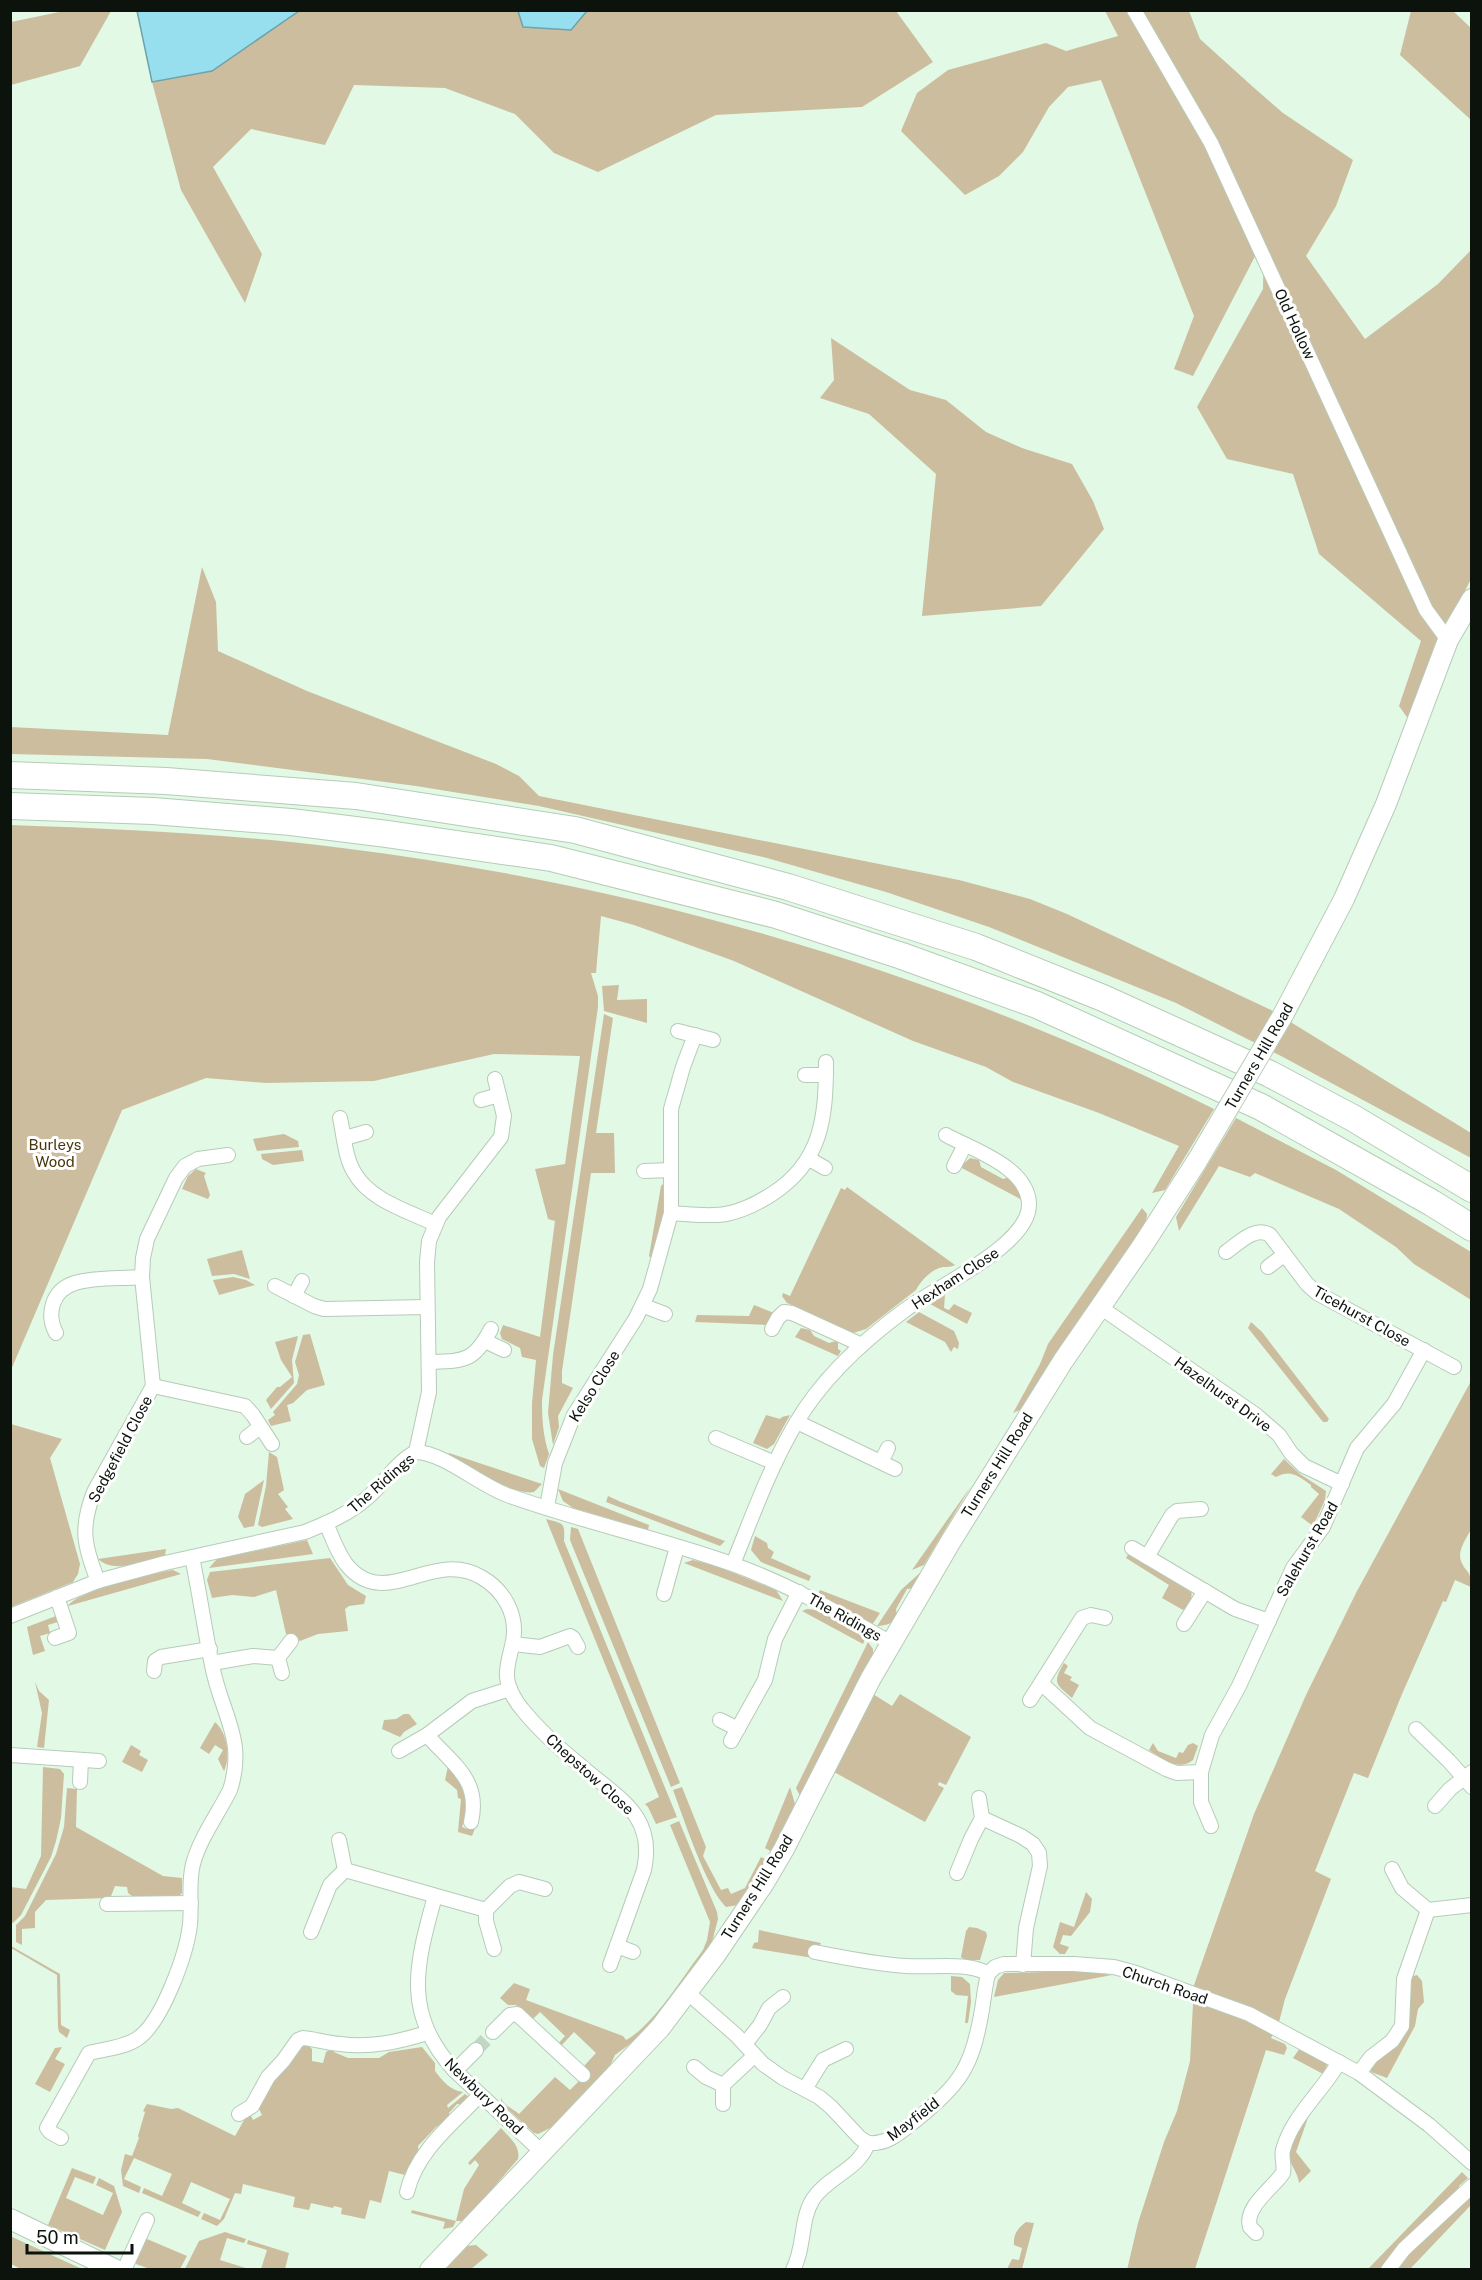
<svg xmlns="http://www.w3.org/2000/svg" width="1482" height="2280" font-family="'Public Sans',sans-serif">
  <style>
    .green { fill: #ccbd9f }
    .water { fill: #97dfee; stroke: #6da2aa; stroke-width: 1.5 }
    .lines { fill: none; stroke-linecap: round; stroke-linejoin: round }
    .street-tunnel { stroke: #c2d6c4; stroke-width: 14; stroke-dasharray: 14 7; stroke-linecap: butt }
    .street-casing { stroke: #b6cbb8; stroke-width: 16 }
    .secondary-casing { stroke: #b6cbb8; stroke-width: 22 }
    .highway-casing { stroke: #b6cbb8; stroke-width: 28 }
    .street { stroke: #fff; stroke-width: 14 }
    .secondary { stroke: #fff; stroke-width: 20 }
    .highway { stroke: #fff; stroke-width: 26 }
    .secondary-bridge-casing { stroke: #b6cbb8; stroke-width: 22; stroke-linecap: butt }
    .secondary-bridge { stroke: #fff; stroke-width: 20 }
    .labels { text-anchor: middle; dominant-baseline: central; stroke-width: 6; stroke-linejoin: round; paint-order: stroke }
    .street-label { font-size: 15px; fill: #0b130c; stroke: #fff }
    .park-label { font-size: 15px; fill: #48360b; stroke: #fff }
  </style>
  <rect width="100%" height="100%" fill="#e2f9e5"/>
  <g class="green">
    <polygon points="299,10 518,11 523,27 571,30 587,11 896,11 933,62 862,107 716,115 598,172 554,153 515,114 445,88 354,85 325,145 251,129 213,167 262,254 245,303 181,190 152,82 212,71"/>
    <polygon points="64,11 111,11 80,66 11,85 11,22"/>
    <polygon points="1105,11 1189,11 1200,39 1252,86 1283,113 1353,160 1336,206 1306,256 1365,339 1438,284 1471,250 1471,579 1453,614 1409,720 1399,706 1421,641 1319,554 1293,474 1227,459 1197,407 1263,289 1264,239 1193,376 1174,369 1194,316 1101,80 1068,87 1049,107 1023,152 999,176 965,195 901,131 917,93 948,70 1046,43 1066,51 1118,36"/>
    <polygon points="1411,11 1453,11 1471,28 1471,120 1400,55"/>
    <polygon points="831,338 910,390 946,400 986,432 1022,448 1072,464 1093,501 1104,529 1041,606 922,616 936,474 869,414 820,398 834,380"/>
    <polygon points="202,567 216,602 218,651 307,691 496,764 519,776 539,796 959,880 1030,899 1067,914 1271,1010 1471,1133 1471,1158 1281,1056 1176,1003 989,927 886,892 767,858 539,806 416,786 207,759 11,754 10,727 168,735"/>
    <path d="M11 825C121 829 232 834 342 848 646 886 939 972 1214 1109L1165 1190 1152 1193 1179 1146 1099 1113 1013 1082 986 1067 913 1041 734 961 634 925 601 916 596 973H591L598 996V1007L542 1400C542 1419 543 1436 549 1454L544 1468 540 1466 532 1439V1403L536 1360 522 1357 520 1348 502 1339 500 1333 503 1325 540 1337 555 1221 548 1219 535 1169 565 1164 580 1056 494 1054 374 1081 266 1083 206 1078 122 1110 11 1370Z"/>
    <polygon points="619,985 617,1000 647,999 647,1023 604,1011 602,986"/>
    <polygon points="604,1014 613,1018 596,1133 614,1133 615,1173 591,1173 562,1371 562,1383 573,1388 558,1416 559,1427 553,1445 548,1413 553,1355"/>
    <polygon points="1236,1118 1336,1170 1471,1252 1471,1300 1414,1264 1396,1247 1339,1209 1255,1173 1250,1177 1219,1166 1179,1231 1176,1217"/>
    <polygon points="284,1134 298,1141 299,1147 257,1151 253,1139"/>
    <polygon points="302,1150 304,1161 273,1165 262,1159 261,1154"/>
    <polygon points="970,1158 979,1160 981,1167 1003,1179 1011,1177 1019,1187 1022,1200 960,1167"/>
    <polygon points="196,1169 206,1173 204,1176 210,1195 208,1199 182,1189 188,1176"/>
    <path d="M663 1184C672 1207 659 1237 651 1258L649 1256 661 1186Z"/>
    <path d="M847 1187 955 1265C949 1268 945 1266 939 1268 929 1272 921 1281 916 1290L866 1329 853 1333 787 1303 782 1296 783 1293 790 1296 841 1188 845 1190Z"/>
    <polygon points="1142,1208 1147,1214 1146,1223 1020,1410 1013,1413 1040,1364 1048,1344"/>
    <polygon points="242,1250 250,1279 234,1274 212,1276 207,1259"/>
    <polygon points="233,1277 246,1280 255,1285 219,1295 213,1280"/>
    <polygon points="945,1295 944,1308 949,1310 954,1304 972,1313 967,1324 930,1304"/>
    <polygon points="754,1305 774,1313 769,1325 695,1322 697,1315 749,1316"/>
    <polygon points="919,1312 954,1331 959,1343 958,1349 954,1347 951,1352 945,1342 906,1322"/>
    <polygon points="1251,1322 1262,1332 1329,1419 1327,1422 1323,1422 1248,1328"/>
    <polygon points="801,1328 810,1330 814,1336 829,1343 836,1341 838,1343 838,1349 841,1351 838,1356 795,1337"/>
    <polygon points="310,1334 325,1385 307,1390 293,1403 287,1405 291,1421 271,1426 268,1420 275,1415 273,1412 297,1384 299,1375 295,1362 303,1335"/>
    <polygon points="298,1336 292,1360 294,1383 271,1409 266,1400 277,1387 280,1387 292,1377 281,1360 275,1342"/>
    <path d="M1471 1381V1529C1467 1538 1457 1550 1461 1561 1466 1574 1471 1568 1471 1587L1455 1580 1446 1602 1443 1601 1402 1694 1368 1778 1354 1773 1315 1871 1331 1879 1285 1999 1279 2022 1271 2038 1285 2044 1287 2048 1284 2055 1266 2050 1195 2269 1127 2270 1138 2223 1164 2142 1177 2111 1190 2061 1194 1985 1254 1814 1306 1695 1356 1593Z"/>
    <polygon points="766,1415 780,1419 782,1417 790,1415 774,1444 767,1449 753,1443"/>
    <polygon points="11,1424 62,1439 50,1458 80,1564 78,1574 73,1582 11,1607"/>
    <polygon points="269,1452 277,1457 284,1490 278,1494 288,1507 285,1509 293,1519 262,1527 258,1525 266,1486"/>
    <path d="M449 1453 542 1484 534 1492C512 1496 468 1467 447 1456Z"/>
    <path d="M1284 1459 1300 1474 1326 1491 1325 1500 1313 1526 1301 1517 1319 1494 1311 1487V1485C1298 1476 1291 1469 1276 1477L1271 1474Z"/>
    <polygon points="264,1480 254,1526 244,1528 238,1517 245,1494"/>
    <polygon points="971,1486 924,1565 912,1570"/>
    <polygon points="558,1489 649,1525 648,1530 573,1508 563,1501"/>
    <polygon points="608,1496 621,1502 725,1541 720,1546 606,1502"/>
    <path d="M546 1519C564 1524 565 1522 564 1541L677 1817 656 1824 648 1807 645 1804 659 1797Z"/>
    <polygon points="571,1527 578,1529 680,1783 671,1787 570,1540"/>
    <polygon points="755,1536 767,1543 768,1548 774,1552 771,1558 811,1576 809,1581 761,1562 751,1550"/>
    <polygon points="307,1540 313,1554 209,1568 217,1559"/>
    <path d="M166 1549 165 1555C145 1560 115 1575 98 1559Z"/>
    <path d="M1129 1553 1191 1590C1193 1598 1190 1607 1183 1610L1162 1598 1169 1585 1126 1558Z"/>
    <polygon points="330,1558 348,1585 366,1596 364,1604 349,1606 345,1609 348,1631 318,1634 300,1641 286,1634 276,1590 254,1597 232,1595 212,1598 207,1580 210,1572"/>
    <polygon points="693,1560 719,1567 776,1590 783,1601 684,1563"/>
    <path d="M173 1570 181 1574 68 1606C76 1591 154 1573 173 1570Z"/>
    <path d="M922 1571 914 1588 907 1589 896 1609 897 1616C892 1625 886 1625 877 1626L901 1590Z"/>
    <polygon points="820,1590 880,1613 872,1625 818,1594"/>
    <polygon points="807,1609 817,1610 866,1637 863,1644 802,1611"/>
    <polygon points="56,1616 58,1622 48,1625 50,1633 40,1636 45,1651 33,1655 27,1627"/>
    <polygon points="868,1642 873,1649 873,1658 801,1798 796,1788"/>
    <path d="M1064 1663 1068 1666 1064 1673 1072 1677 1070 1680 1079 1685 1072 1698C1056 1684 1052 1683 1064 1663Z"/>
    <polygon points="35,1682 39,1691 49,1700 44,1748 37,1747 42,1713"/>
    <polygon points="873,1694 892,1706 900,1694 971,1737 946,1785 939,1782 938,1785 944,1788 925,1822 834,1772"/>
    <polygon points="404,1714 409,1714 417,1724 404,1732 400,1737 382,1729 384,1720 396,1719"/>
    <path d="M215 1722C227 1732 231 1757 224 1771L218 1759 223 1750 215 1745 209 1754 200 1748Z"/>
    <path d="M1153 1743 1158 1751 1176 1758 1179 1752 1183 1753 1188 1745 1193 1743 1198 1746 1193 1760C1178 1772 1162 1759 1149 1750Z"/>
    <polygon points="131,1745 141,1751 139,1755 148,1760 142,1772 122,1762"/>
    <path d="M448 1766C466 1783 471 1803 462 1827L467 1829 476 1826 472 1836 458 1832 461 1799 458 1798 457 1790 445 1780Z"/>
    <polygon points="43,1767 60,1769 64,1774 61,1818 56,1841 51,1857 21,1915 13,1923 11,1922 11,1887 26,1889 41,1856"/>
    <path d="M682 1787 706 1847 703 1856 721 1890 728 1888 731 1894 745 1888 761 1857 767 1860 738 1905 726 1907C706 1888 684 1819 673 1790Z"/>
    <polygon points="790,1787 795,1804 772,1852 765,1848"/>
    <polygon points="67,1788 77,1789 76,1827 163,1876 182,1878 182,1893 178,1897 135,1898 128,1893 127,1887 115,1886 111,1896 107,1898 46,1900 35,1912 35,1928 22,1929 22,1945 16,1942 16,1925 25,1916 56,1854 64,1827"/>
    <path d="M679 1821 717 1912 718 1919 712 1942 659 2016 638 2038 615 2055 609 2068 552 2127 538 2134 534 2133 501 2103V2097C502 2105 514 2109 519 2114L555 2077 570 2090 588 2072 583 2067 596 2053 574 2032 561 2046 557 2045 565 2036 540 2012 532 2020 516 2005H508L500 1998 514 1983 530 1989 526 2000 623 2036 626 2040C653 2026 684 1975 703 1950L707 1940 710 1922 670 1825Z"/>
    <polygon points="1086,1892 1092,1899 1090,1912 1071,1936 1063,1935 1060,1944 1069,1947 1065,1954 1060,1954 1053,1947 1060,1922 1074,1927"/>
    <polygon points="969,1927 977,1928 986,1932 987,1936 980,1960 965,1960 961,1957 966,1931"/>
    <polygon points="759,1930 821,1943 813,1958 752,1948 754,1943 758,1942"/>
    <polygon points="11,1936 12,1936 11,1946 60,1974 61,2025 70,2030 67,2038 59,2032 58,2027 57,1975 11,1948"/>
    <polygon points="1083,1971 1112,1975 994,1997 998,1980 1004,1973"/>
    <polygon points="1417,1975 1422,1981 1424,2002 1418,2009 1415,2026 1387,2078 1371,2072 1370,2065 1396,2044 1410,1977"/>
    <polygon points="951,1976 962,1977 970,1984 971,2002 968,2023 965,2023 968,1996 956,1995 951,1991"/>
    <path d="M307 2044 312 2049V2061L323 2063 326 2052 333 2048 334 2052 348 2058H379L389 2052 422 2047 435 2063V2071C443 2081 449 2090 463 2092L447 2105 448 2108 465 2094 469 2097 465 2104H457L449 2113 450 2120 443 2127 437 2126 418 2146 419 2154 405 2175 389 2171 381 2203 370 2200 365 2219 341 2214 342 2208 334 2206 333 2208 311 2203 309 2210 293 2207 295 2197 243 2184 241 2194 235 2193 224 2219 217 2226 201 2219 204 2213 220 2220 230 2199 191 2182 182 2203 201 2212 198 2217 142 2193 144 2188 162 2196 172 2174 134 2158 124 2179 141 2187 139 2193 123 2186 121 2170 125 2154 132 2156 139 2138 138 2136 145 2112 143 2111 147 2104 171 2109 178 2108 235 2136 247 2115 251 2116 253 2120 262 2115 258 2107 276 2075 303 2045Z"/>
    <polygon points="62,2047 55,2059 65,2064 50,2092 35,2084 55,2048"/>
    <polygon points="1300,2048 1323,2059 1327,2064 1325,2075 1293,2058"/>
    <path d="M1310 2112 1296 2152 1311 2171 1299 2183C1298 2174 1293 2169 1290 2160 1284 2146 1300 2123 1310 2112Z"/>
    <path d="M501 2128C509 2137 521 2146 518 2159L465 2221H456L453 2227 443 2229 445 2222 411 2213 412 2210 456 2221 464 2189 479 2165 475 2160 470 2165 468 2163Z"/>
    <polygon points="72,2168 96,2177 93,2184 75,2177 66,2198 103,2215 113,2193 96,2185 99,2178 114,2186 122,2212 105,2250 48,2225"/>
    <polygon points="1462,2172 1468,2178 1459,2186 1459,2191 1382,2269 1368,2269"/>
    <path d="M1467 2198H1471V2205L1410 2269 1396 2270C1416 2242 1445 2224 1467 2198Z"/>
    <path d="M1026 2222 1034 2223 1022 2269H1007L1012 2259 1019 2260 1022 2248 1014 2245C1013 2234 1018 2228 1026 2222Z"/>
    <polygon points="225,2232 246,2239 244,2243 227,2238 220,2260 249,2269 185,2269 199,2241"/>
    <polygon points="10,2236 82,2269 21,2269 11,2264"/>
    <polygon points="147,2239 187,2256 180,2269 150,2269 136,2264 135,2259 144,2240"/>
    <polygon points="248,2240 289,2253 285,2269 261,2269 267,2250 247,2244"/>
    <polygon points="476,2245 488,2255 471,2269 443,2270 466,2246"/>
  </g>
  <g class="water">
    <polygon points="137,11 137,10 299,11 212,71 152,82"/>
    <polygon points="518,11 518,10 587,11 571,30 523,27"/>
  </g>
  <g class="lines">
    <polyline class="street-tunnel" points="476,2050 493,2032"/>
    <defs>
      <g id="street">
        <polyline points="1134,10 1211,143 1426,610 1448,640"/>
        <polyline points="678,1031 713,1040"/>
        <polyline points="805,1075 826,1075"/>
        <polyline points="481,1100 499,1095"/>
        <path d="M340 1118C344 1136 345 1157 354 1172 369 1200 408 1211 435 1224"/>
        <polyline points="345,1138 366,1132"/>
        <polyline points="809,1159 825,1168"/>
        <polyline points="954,1166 965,1145"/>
        <polyline points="644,1171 671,1170"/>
        <path d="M671 1213C689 1214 708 1217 726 1214 742 1211 758 1203 772 1194 822 1162 826 1117 826 1062"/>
        <path d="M1226 1252C1238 1244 1255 1225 1270 1235L1307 1284 1317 1293 1454 1367"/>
        <polyline points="1268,1267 1284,1255"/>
        <polyline points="275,1286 314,1306 324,1309 427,1307"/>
        <polyline points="294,1296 302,1281"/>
        <polyline points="644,1306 665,1314"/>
        <polyline points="1100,1307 1256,1415 1279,1435 1291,1453 1304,1466 1342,1484"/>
        <polyline points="772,1329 778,1318 784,1312 792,1313 862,1345"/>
        <path d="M56 1333C46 1314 52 1290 75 1283 95 1277 121 1279 142 1277"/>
        <polyline points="485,1341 504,1350"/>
        <path d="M429 1362C464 1361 474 1362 491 1329"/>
        <polyline points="153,1386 245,1406 253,1415 272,1444"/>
        <polyline points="797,1422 895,1469"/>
        <polyline points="247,1437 260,1427"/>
        <polyline points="716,1438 775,1463"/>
        <polyline points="416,1452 429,1392 427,1262 429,1241 439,1217 501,1137 504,1116 495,1079"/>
        <polyline points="881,1462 888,1448"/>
        <polyline points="547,1507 555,1463 574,1415 636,1318 650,1289 671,1213 671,1109 683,1067 695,1035"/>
        <path d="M326 1523C332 1537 337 1552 346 1564 385 1613 432 1548 481 1577 504 1590 518 1615 513 1641 511 1653 506 1665 507 1677 508 1688 515 1701 522 1709 539 1730 560 1749 581 1766 617 1798 656 1814 644 1870L610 1965"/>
        <polyline points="1132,1548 1235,1609 1269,1621"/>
        <polyline points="1147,1557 1172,1515 1177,1511 1201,1509"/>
        <path d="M733 1564C752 1517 770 1467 796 1423 822 1379 864 1340 905 1310 936 1287 1030 1245 1029 1204 1028 1167 973 1150 946 1135"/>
        <path d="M98 1581C84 1546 80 1528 94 1492L153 1386 142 1277 143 1258 147 1239 176 1178 185 1166 198 1159 228 1155"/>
        <polyline points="664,1594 677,1547"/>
        <path d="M10 1616 98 1581 165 1563 305 1532C327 1523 349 1514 367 1498 384 1484 396 1462 416 1452 445 1453 480 1486 510 1496 583 1522 659 1538 732 1564 788 1584 839 1613 891 1643"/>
        <polyline points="1105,1618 1091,1615 1082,1618 1041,1683 1090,1728 1166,1769 1177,1773 1201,1772"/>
        <polyline points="1184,1624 1205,1591"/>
        <polyline points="55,1638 69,1633 57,1597"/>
        <polyline points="513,1644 540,1647 570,1636 573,1638 578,1647"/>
        <polyline points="212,1663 253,1656 278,1658"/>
        <polyline points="154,1671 155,1661 161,1657 210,1649"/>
        <polyline points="282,1673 278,1658 291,1641"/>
        <polyline points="1030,1700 1041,1683"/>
        <polyline points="720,1720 738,1729"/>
        <polyline points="1416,1729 1449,1761 1472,1787"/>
        <polyline points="427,1735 472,1701 510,1689"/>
        <polyline points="731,1741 765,1680 775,1639 799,1592"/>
        <path d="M399 1751 427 1735C452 1764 481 1779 471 1822"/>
        <polyline points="10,1755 99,1761"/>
        <polyline points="80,1782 81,1760"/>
        <polyline points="1435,1806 1450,1789 1472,1772"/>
        <polyline points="982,1818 1021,1836 1033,1844 1039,1853 1040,1866 1026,1928 1023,1965"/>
        <polyline points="1211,1826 1201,1802 1201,1772 1212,1735 1239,1686 1293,1568 1323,1527 1357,1448 1394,1404 1424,1350"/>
        <polyline points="339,1840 345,1870"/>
        <polyline points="1392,1869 1402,1888 1428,1910 1472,1905"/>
        <polyline points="957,1873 971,1839 982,1818 979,1798"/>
        <path d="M435 1896C416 1965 402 2013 455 2071L543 2153"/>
        <polyline points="107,1904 191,1903"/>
        <polyline points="486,1910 486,1921 494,1949"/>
        <polyline points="311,1932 330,1885 345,1870 486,1910 510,1886 519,1882 545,1889"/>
        <polyline points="617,1946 633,1952"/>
        <path d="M815 1952C845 1958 876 1964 906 1966 930 1968 969 1961 988 1974L995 1967 1004 1964H1074L1114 1967 1136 1973 1249 2014 1359 2073 1429 2125 1472 2163"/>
        <polyline points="688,1993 736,2035 763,2064 783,2078 819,2097 831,2107 860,2138 868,2143"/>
        <polyline points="493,2032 510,2015 517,2014 583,2075"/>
        <polyline points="745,2044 760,2025 769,2008 783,1997"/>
        <polyline points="694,2067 706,2077 723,2085 754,2056"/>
        <polyline points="455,2071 476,2050"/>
        <polyline points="1359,2073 1371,2057 1392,2041 1402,2026 1404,1979 1428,1910"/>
        <polyline points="805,2089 823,2060 846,2049"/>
        <polyline points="723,2104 723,2085"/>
        <path d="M239 2114 252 2106 268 2077 283 2061 298 2040 303 2038C315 2039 327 2043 340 2044 370 2048 398 2042 427 2033"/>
        <path d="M61 2138 50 2132 47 2128 89 2053C105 2049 123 2048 137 2039 162 2023 187 1953 190 1924 192 1904 188 1883 193 1864 200 1838 218 1814 230 1790 246 1741 223 1716 213 1670 205 1633 200 1595 192 1557"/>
        <path d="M407 2192C416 2152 453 2123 480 2095"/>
        <path d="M1256 2233 1250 2227C1244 2207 1273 2188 1283 2173 1285 2165 1281 2157 1283 2150 1292 2116 1323 2091 1339 2062"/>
        <polyline points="124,2270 147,2220"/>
        <path d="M793 2270C805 2247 800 2220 813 2199 828 2176 859 2170 868 2143 887 2145 901 2132 916 2120 961 2083 972 2068 982 2010 984 1997 985 1986 988 1974"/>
        <polyline points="1388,2270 1404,2249 1472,2186"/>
      </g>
      <g id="secondary">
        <polyline points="1283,1015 1344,899 1386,804 1448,640 1472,599"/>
        <polyline points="10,2219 116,2270"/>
        <polyline points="430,2270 660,2028 716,1954 764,1883 784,1849 871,1678 951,1541 1063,1361 1143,1245 1197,1161"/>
      </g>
      <g id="highway">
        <polyline points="10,775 166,781 356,796 575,830 788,887 976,947 1103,998 1270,1074 1353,1118 1472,1189"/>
        <polyline points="10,806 153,811 291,822 387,834 551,858 776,915 902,956 1037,1005 1261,1107 1432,1203 1472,1228"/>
      </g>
    </defs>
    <use href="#street" class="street-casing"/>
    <use href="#secondary" class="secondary-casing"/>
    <use href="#highway" class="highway-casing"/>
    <use href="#street" class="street"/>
    <use href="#secondary" class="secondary"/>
    <use href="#highway" class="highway"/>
    <defs>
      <polyline id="secondary-bridge" points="1197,1161 1283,1015"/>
    </defs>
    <use href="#secondary-bridge" class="secondary-bridge-casing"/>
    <use href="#secondary-bridge" class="secondary-bridge"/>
  </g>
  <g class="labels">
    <g class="street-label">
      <text transform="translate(1295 324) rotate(65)">Old Hollow</text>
      <text transform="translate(1259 1056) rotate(-60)">Turners Hill Road</text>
      <text transform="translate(955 1278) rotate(-33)">Hexham Close</text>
      <text transform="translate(1362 1316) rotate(29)">Ticehurst Close</text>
      <text transform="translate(594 1386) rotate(-58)">Kelso Close</text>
      <text transform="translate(1223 1394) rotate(36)">Hazelhurst Drive</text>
      <text transform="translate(120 1449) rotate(-62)">Sedgefield Close</text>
      <text transform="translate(997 1465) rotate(-58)">Turners Hill Road</text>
      <text transform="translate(381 1483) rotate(-41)">The Ridings</text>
      <text transform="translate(1307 1549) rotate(-60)">Salehurst Road</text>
      <text transform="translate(845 1617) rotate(29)">The Ridings</text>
      <text transform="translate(590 1774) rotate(42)">Chepstow Close</text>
      <text transform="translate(757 1887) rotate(-58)">Turners Hill Road</text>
      <text transform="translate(1165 1985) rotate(19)">Church Road</text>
      <text transform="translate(484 2096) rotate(44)">Newbury Road</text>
      <text transform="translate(913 2119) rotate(-37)">Mayfield</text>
    </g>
    <g class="park-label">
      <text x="55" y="1144">Burleys<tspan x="55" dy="17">Wood</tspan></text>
    </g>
  </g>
  <rect width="1482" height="2280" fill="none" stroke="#0b130c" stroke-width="24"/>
  <path d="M27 2244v9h105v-9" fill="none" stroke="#0b130c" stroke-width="3"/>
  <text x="36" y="2244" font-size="18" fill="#0b130c" stroke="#ffffff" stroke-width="4.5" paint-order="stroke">50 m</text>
</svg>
